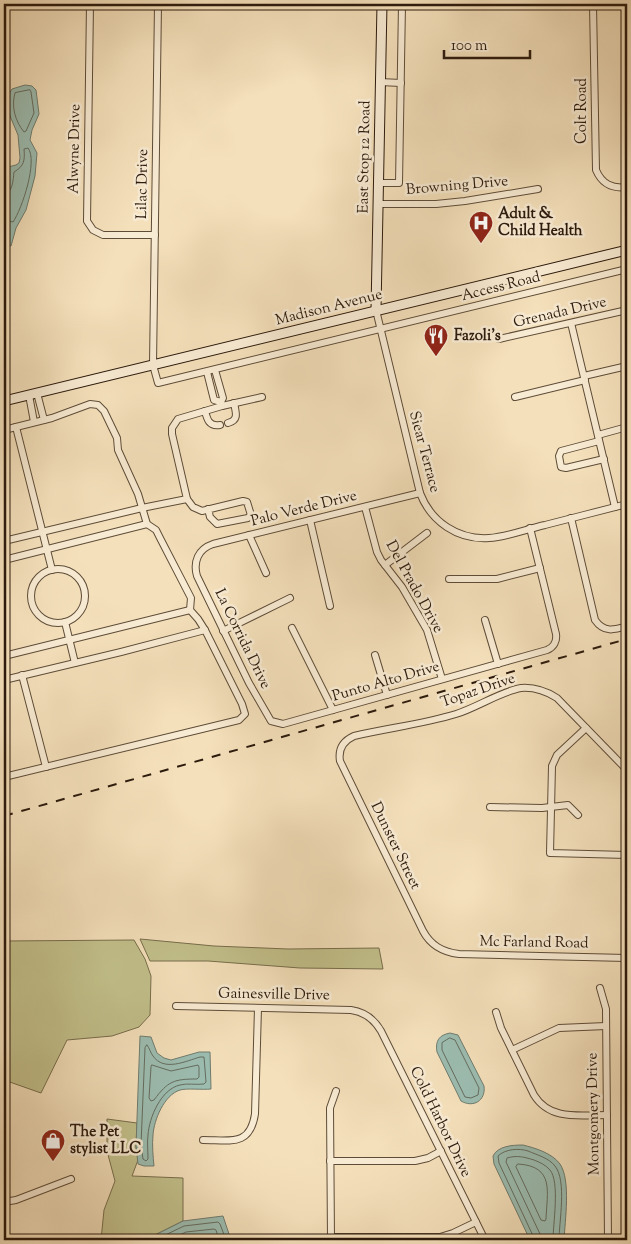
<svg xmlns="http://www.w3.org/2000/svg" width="631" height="1244" font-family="'Sorts Mill Goudy',serif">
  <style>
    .green { fill: #c2c08b; stroke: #776d4c }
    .water { fill: #9cbdb1; stroke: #6f7c6f }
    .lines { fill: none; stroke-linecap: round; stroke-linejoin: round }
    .shore { stroke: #646c5f; stroke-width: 1 }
    .street-casing { stroke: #5e4c38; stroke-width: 8 }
    .secondary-casing { stroke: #2c1a0d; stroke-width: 11 }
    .street { stroke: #f8ebd3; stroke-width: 6 }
    .secondary { stroke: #f8ebd3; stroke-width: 9 }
    .rail { stroke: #2c1a0d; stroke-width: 2; stroke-dasharray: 9 9; stroke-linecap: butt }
    .labels { text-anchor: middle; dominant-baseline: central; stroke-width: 5; stroke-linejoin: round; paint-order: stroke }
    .street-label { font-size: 15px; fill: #2c1a0d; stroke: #f8ebd3 }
    .poi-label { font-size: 15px; font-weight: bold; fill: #2c1a0d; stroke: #f8ebd3; text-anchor: start }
  </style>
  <rect width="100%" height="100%" fill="#f4e0bb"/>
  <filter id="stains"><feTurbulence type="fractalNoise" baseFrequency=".004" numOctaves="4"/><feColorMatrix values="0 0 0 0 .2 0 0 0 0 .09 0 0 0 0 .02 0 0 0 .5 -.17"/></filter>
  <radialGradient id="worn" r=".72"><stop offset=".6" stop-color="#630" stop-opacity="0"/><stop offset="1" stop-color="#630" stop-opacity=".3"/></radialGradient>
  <g class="green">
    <polygon points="140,939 214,946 288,949 379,948 383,969 300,968 208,961 150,961"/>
    <polygon points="134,940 145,959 151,976 150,1015 139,1027 112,1036 67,1040 41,1093 4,1080 4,941"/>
    <polygon points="107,1119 137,1123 136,1146 138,1160 132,1176 183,1178 183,1221 145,1240 101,1240 104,1210 115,1181 107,1151"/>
  </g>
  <g class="water">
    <path d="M25 85 32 86 36 90 39 114 32 130 30 140 37 153 35 176 26 210 16 228 11 246 8 245C5 225 2 192 9 173L4 172V168L16 165 19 163 20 158 18 135 10 116 8 107 9 94 12 89Z"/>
    <path d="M450 1033 458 1035 484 1086C486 1101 473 1108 461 1101L437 1052C435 1041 439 1035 450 1033Z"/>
    <path d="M140 1036 151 1037 157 1053 164 1058 171 1060 199 1052H210L211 1089C202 1090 187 1088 180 1090 164 1095 154 1120 153 1135 152 1145 153 1156 154 1166H144L138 1164 136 1146Z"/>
    <path d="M523 1145C535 1148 552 1153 560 1164 571 1180 565 1221 564 1240H530L494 1164 493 1156C498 1146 512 1145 523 1145Z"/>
    <polygon points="223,1216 231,1240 145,1240 183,1221"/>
  </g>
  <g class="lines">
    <g class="shore">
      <path d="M30 90 31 92 34 113 26 131 24 132C15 121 11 106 15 93Z"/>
      <path d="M4 194C13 193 13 180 14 172 24 166 25 161 24 149L28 148C38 161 22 209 13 222L4 220"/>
      <polygon points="450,1038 455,1040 479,1088 478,1095 471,1098 465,1097 442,1050 442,1043"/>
      <path d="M147 1045C150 1049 150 1052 153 1056 164 1072 186 1061 200 1057H204L206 1082 204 1084C196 1085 187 1083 180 1085 161 1089 149 1118 148 1135 147 1143 148 1151 148 1159L146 1161 143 1159 141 1145 145 1048Z"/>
      <path d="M152 1065 171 1071 198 1065 199 1067V1077L197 1079C174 1079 168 1081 154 1100L151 1101 149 1098 151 1067Z"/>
      <path d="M518 1164C555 1166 547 1192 546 1219L545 1221 541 1220 516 1167Z"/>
      <polyline points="155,1240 184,1226 218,1222 220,1224 226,1240"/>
      <polyline points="169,1240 186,1232 214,1229 216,1230 219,1240"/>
      <path d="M535 1240 499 1163 498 1156C505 1149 519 1148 528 1151 537 1155 549 1158 555 1166 567 1181 559 1222 559 1240"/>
      <path d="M541 1240 540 1234 506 1162 507 1158C517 1155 524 1157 534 1160 539 1162 546 1165 550 1170 560 1182 553 1224 553 1240"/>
    </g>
    <defs>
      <g id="street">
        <polyline points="90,4 87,221 93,230 103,235 155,235"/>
        <polyline points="158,4 153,365 158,383 627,269"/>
        <path d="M593 4 596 170C602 184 612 189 627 187"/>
        <polyline points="380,82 401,83"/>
        <polyline points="379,183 399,183 402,4"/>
        <polyline points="378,204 436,204 465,201 538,189"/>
        <path d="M376 310 420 493C431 522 458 540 489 538 507 537 527 529 545 525 572 518 600 511 627 504"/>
        <polyline points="571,323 615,507"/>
        <polyline points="499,339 627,310"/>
        <polyline points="215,370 223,398 221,402"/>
        <polyline points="207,372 214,400 221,402 222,406 262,397"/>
        <polyline points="584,376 627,366"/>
        <polyline points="37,393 44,420"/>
        <polyline points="29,395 34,422"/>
        <polyline points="515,397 585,380"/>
        <path d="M205 411C207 419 209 427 220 425"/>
        <path d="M228 423C239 420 236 413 234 403"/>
        <polyline points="16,427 52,570"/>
        <polyline points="4,430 52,418 90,404 98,405 104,411 117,438 118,450 138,494 147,524 156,530 160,538 191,598 190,610 198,619 205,630 242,704 245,714 239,720 4,777"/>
        <polyline points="598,435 627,427"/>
        <polyline points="599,441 561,451 559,456 561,467 566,468 604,459"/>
        <path d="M420 493 213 544C198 549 193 562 197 576L249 683 271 721 283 724 547 650C554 647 557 641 556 634L530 528"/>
        <polyline points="187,499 193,507 202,511 243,501 247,502 251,515 248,518 217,524 210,517 208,509"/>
        <polyline points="365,507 377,552 381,560 402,587 427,630 442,679"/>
        <path d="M571 518 595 620C604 633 614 630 627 626"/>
        <polyline points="310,520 330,606"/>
        <polyline points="249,535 266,573"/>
        <polyline points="4,541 142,508 187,499 172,434 172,428 178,419 222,406"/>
        <polyline points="4,560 147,524"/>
        <polyline points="385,565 427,533"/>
        <circle cx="58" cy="596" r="27"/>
        <polyline points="449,579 497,579 540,568"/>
        <polyline points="485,620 498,664"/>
        <polyline points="65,622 75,663"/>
        <polyline points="292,628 333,710"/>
        <polyline points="223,631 290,598"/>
        <polyline points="375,655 387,695"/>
        <polyline points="4,656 190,610"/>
        <polyline points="22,675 46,767"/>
        <polyline points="4,680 121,652 205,630"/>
        <polyline points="586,728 557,755 552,766 550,853 627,855"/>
        <path d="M627 770 557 698C546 691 534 687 521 688 502 691 476 708 456 714 423 724 388 728 354 736 343 741 338 749 340 761L423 931C431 946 443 952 459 954L627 958"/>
        <polyline points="490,807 542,808 568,805 578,815"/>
        <polyline points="600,988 606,1009 608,1240"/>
        <path d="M176 1006 351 1010C365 1012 374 1019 381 1031L485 1240"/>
        <path d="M496 1012 501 1028 534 1095C550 1121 580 1115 607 1115"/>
        <polyline points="512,1050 559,1028 606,1026"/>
        <path d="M203 1140C230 1140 250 1147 255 1114L258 1008"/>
        <polyline points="330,1161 415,1161 428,1158 441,1151"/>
        <polyline points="4,1202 16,1200 71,1179"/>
        <polyline points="331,1237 440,1237 453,1233 476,1222"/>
        <polyline points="331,1240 330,1108 336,1091"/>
      </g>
      <g id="secondary">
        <polyline points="376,310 382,4"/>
        <polyline points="4,401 627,250"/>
      </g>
    </defs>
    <use href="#street" class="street-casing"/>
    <use href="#secondary" class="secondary-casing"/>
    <use href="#street" class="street"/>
    <use href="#secondary" class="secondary"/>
    <polyline class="rail" points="4,816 627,639"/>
  </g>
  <defs>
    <symbol id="hospital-pin" viewBox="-11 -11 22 30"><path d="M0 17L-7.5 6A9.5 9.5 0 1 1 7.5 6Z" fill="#8f2418" stroke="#f8ebd3"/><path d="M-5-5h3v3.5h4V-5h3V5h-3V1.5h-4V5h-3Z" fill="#fff"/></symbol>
    <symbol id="restaurant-pin" viewBox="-11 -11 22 30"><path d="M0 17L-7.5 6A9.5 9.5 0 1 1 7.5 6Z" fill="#8f2418" stroke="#f8ebd3"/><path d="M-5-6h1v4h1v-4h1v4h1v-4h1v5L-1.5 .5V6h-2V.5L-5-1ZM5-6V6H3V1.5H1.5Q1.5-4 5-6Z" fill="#fff"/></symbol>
    <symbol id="shop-pin" viewBox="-11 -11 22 30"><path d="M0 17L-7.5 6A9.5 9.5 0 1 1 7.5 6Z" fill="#8f2418" stroke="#f8ebd3"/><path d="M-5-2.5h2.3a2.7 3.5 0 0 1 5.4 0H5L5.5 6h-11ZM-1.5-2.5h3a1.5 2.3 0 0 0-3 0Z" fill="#fff"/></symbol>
  </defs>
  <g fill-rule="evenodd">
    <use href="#hospital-pin" x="467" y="209" width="28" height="38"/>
    <use href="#restaurant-pin" x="422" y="322" width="28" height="38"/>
    <use href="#shop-pin" x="39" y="1127" width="28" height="38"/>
  </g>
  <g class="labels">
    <g class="street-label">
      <text transform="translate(582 111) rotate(-90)">Colt Road</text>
      <text transform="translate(75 149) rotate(-89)">Alwyne Drive</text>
      <text transform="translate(365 157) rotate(-89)">East Stop 12 Road</text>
      <text transform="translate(143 184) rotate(-89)">Lilac Drive</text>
      <text transform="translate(457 186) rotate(-5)">Browning Drive</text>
      <text transform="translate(501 287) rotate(-14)">Access Road</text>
      <text transform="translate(329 308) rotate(-14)">Madison Avenue</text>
      <text transform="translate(560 313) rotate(-13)">Grenada Drive</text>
      <text transform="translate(424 452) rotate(75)">Siear Terrace</text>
      <text transform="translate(304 509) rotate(-14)">Palo Verde Drive</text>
      <text transform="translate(414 587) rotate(61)">Del Prado Drive</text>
      <text transform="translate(242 639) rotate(64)">La Corrida Drive</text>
      <text transform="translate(386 682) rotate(-16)">Punto Alto Drive</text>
      <text transform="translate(478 691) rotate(-19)">Topaz Drive</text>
      <text transform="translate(395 846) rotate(64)">Dunster Street</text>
      <text transform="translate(534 943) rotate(1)">Mc Farland Road</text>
      <text transform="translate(274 995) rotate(1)">Gainesville Drive</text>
      <text transform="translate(594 1114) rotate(-91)">Montgomery Drive</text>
      <text transform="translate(440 1122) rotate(64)">Cold Harbor Drive</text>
    </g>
    <g class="poi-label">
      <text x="498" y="214">Adult &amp;<tspan x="498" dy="17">Child Health</tspan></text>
      <text x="454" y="336">Fazoli's</text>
      <text x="70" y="1132">The Pet<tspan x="70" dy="17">stylist LLC</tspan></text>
    </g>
  </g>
  <rect width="631" height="1244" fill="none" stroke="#f4e0bb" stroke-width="20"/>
  <rect x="5" y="5" width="621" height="1234" fill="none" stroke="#2c1a0d" stroke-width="2.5"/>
  <rect x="10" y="10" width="611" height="1224" fill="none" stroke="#2c1a0d"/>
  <path d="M444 50v8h86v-8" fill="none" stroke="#2c1a0d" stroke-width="2.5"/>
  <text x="451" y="50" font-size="15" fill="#2c1a0d" stroke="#f8ebd3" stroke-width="4" paint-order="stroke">100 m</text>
  <rect width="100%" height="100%" filter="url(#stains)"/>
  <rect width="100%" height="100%" fill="url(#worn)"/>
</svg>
